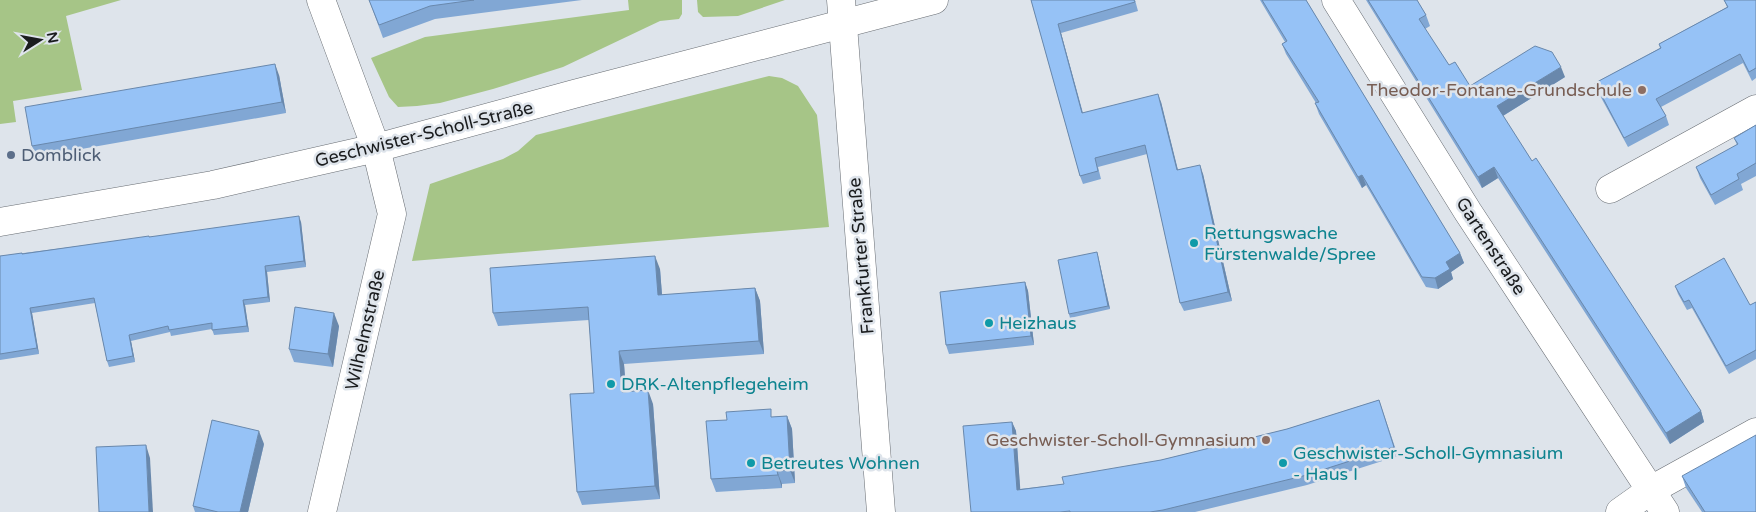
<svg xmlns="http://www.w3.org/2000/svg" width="1756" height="512" font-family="'Varela Round',sans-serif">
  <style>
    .green { fill: #a6c587 }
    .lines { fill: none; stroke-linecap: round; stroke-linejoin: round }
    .minor-casing { stroke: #686d73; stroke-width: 29 }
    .minor { stroke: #fff; stroke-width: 28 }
    .wall { fill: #81a7d4 }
    .shaded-wall { fill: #6988ac }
    .building { fill: #96c2f6; stroke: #6988ac }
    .education-dot { fill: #8d6e63; stroke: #dee4eb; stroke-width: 2 }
    .service-dot { fill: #5c6f8a; stroke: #dee4eb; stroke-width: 2 }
    .culture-dot { fill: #0f9aa8; stroke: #dee4eb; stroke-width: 2 }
    .labels { text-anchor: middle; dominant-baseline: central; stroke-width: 5; stroke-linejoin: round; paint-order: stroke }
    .education-label { font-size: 18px; fill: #785e54; stroke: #dee4eb; text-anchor: end }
    .street-label { font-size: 18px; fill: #1a1c1e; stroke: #dee4eb }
    .service-label { font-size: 18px; fill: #4e5e75; stroke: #dee4eb; text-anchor: start }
    .culture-label { font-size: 18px; fill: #0d838f; stroke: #dee4eb; text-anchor: start }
  </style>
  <rect width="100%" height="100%" fill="#dee4eb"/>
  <g class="green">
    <polygon points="0,0 121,0 66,16 82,90 13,101 16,122 0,124"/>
    <polygon points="628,0 682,0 682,14 679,19 660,21 563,67 493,89 440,103 417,106 398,107 389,97 371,58 425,37 629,10"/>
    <polygon points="697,0 785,0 738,16 703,17 698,12"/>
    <polygon points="769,76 782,78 798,86 817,115 829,227 412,261 430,184 503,159 518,151 536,135"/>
  </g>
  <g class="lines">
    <defs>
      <g id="minor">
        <polyline points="321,0 376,148 392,214 322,512"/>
        <polyline points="841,0 881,512"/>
        <polyline points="1336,0 1468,212 1665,512"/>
        <polyline points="1610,189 1756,109"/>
        <polyline points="0,222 213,185 376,148 574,94 934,0"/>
        <polyline points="1620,512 1651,490 1756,432"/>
      </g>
    </defs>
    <use href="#minor" class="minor-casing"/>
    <use href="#minor" class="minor"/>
  </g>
  <g class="wall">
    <polygon points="369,0 582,0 435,19 383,38"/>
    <polygon points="1031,0 1135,0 1138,11 1061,33 1083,113 1161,102 1178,170 1203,174 1232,301 1184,311 1180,303 1147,154 1098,167 1101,179 1083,184 1080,176"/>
    <polygon points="1260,0 1306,0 1460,253 1464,263 1451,272 1453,279 1438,289 1426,287 1366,185 1362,188 1319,114 1315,103 1316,103 1286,54 1282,44 1285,42"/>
    <polygon points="1366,0 1417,0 1426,15 1430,26 1425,29 1449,65 1470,86 1565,77 1503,116 1532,161 1701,411 1704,422 1670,444 1498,178 1482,188"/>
    <polygon points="1724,0 1756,0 1756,78 1752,81 1743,63 1661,107 1666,116 1669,125 1628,147 1598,92 1595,83 1660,48 1659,44 1727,7"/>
    <polygon points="279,75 286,113 36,157 32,146"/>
    <polygon points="1756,125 1756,176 1741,184 1743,190 1715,205 1700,178 1696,167 1737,145 1734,138"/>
    <polygon points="301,222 306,267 267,272 270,302 245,305 249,332 214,335 212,329 171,336 170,332 131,341 135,362 109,367 107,361 95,303 32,313 39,354 0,360 0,256 150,237"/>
    <polygon points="1098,256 1110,309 1070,318 1069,314"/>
    <polygon points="660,269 662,295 755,288 760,301 764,354 624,364 626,392 653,404 660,499 582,505 577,492 594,393 589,320 498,326 493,313"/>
    <polygon points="1025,282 1028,291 1034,345 949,354 946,345"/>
    <polygon points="1675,286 1750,305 1756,302 1756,359 1729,374 1692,308 1687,310 1678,294"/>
    <polygon points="339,326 333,367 294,362 289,349"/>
    <polygon points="1379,400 1398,456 1307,485 1195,512 971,512 1012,422 1016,431 1020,489 1064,484 1161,460 1287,429"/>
    <polygon points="787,416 792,429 795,483 782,484 782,488 716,492 711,479 774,417"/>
    <polygon points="264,444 248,512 195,512 193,506"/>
    <polygon points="1682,476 1756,512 1702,512 1686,488"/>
  </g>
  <g class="shaded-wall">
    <polygon points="1058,24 1061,33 1085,122 1082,113"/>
    <polygon points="275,64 279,75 286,113 282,102"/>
    <polygon points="1561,67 1565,77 1501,117 1497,106"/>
    <polygon points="1158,94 1161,102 1180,179 1177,170"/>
    <polygon points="1200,165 1203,174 1232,301 1228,292"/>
    <polygon points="1494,167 1498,178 1482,188 1478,177"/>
    <polygon points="1362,175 1366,185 1362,188 1358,177"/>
    <polygon points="299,216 301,222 306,267 304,261"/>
    <polygon points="1097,252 1098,256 1110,309 1108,306"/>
    <polygon points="1460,253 1464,263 1451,272 1453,279 1438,289 1435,278 1446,262"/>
    <polygon points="655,256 660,269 663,308 658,295"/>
    <polygon points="265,266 267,272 270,302 268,297"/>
    <polygon points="1025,282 1028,291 1034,345 1031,336"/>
    <polygon points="755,288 760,301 764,354 759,341"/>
    <polygon points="243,300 245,305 249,332 247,326"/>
    <polygon points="30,308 32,313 39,354 37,348"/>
    <polygon points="334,313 339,326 333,367 328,354"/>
    <polygon points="129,335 131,341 135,362 133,356"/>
    <polygon points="619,351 624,364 627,405 622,392"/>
    <polygon points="648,390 653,404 660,499 655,486"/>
    <polygon points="1701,411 1704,422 1670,444 1666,433"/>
    <polygon points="787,416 792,429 795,483 790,470"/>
    <polygon points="1012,422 1016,431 1021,499 1017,490"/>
    <polygon points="259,431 264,444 248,512 240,512"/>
    <polygon points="146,445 150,458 153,512 149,512"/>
    <polygon points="777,471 782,484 782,488 778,475"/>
  </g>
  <g class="building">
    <polygon points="369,0 474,0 430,6 379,25"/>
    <polygon points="1031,0 1134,0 1135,2 1058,24 1082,113 1158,94 1177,170 1200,165 1228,292 1180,303 1145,145 1095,158 1098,171 1080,176"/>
    <polygon points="1262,0 1306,0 1460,253 1446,262 1450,269 1435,278 1422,277 1362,175 1358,177 1315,103 1319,102 1282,44 1287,41"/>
    <polygon points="1368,0 1417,0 1426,15 1419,19 1449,65 1455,62 1470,86 1535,46 1552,52 1561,67 1497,106 1532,161 1536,158 1701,411 1666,433 1494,167 1478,177"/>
    <polygon points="1724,0 1756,0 1756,68 1749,72 1740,54 1656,99 1666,116 1624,138 1595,83 1661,48 1659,44 1728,7"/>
    <polygon points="275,64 282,102 32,146 25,107"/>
    <polygon points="1756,125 1756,163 1737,174 1739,179 1711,195 1696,167 1738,144 1734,138"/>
    <polygon points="299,216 304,261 265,266 268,297 243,300 247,326 212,330 212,323 169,330 168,326 129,335 133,356 107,361 94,298 30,308 37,348 0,354 0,256 22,253 22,254 149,236 149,237"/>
    <polygon points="1097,252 1108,306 1069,314 1058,260"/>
    <polygon points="655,256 658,295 755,288 759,341 619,351 622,392 648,390 655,486 577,492 570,394 594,393 588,307 493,313 490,268"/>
    <polygon points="1724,258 1750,305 1756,302 1756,350 1726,366 1689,300 1684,302 1675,286"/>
    <polygon points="1025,282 1031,336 946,345 940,292"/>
    <polygon points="295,307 334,313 328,354 289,349"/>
    <polygon points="1379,400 1394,447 1303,476 1163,510 1150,512 1070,512 1070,511 1060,512 971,512 963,426 1012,422 1017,490 1064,484 1062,477 1161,460 1287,429"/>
    <polygon points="771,409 771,417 787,416 790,470 777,471 778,475 711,479 706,421 727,420 726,412"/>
    <polygon points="212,420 259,431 240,512 218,512 193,506"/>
    <polygon points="1756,435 1756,512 1705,512 1682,476"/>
    <polygon points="146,445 149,512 99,512 96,447"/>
  </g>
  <g class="education-dot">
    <circle cx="1642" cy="90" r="5"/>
    <circle cx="1266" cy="440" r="5"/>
  </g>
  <circle class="service-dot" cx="11" cy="155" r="5"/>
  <g class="culture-dot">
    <circle cx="1194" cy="243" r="5"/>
    <circle cx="989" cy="323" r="5"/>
    <circle cx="611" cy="384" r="5"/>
    <circle cx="751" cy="463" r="5"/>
    <circle cx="1283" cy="463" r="5"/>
  </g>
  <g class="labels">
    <g class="education-label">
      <text x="1632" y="90">Theodor-Fontane-Grundschule</text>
      <text x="1256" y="440">Geschwister-Scholl-Gymnasium</text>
    </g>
    <g class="street-label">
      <text transform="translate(424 134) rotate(-14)">Geschwister-Scholl-Straße</text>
      <text transform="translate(1491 246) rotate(57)">Gartenstraße</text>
      <text transform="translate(861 256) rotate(-95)">Frankfurter Straße</text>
      <text transform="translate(365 330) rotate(-77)">Wilhelmstraße</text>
    </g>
    <g class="service-label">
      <text x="21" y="155">Domblick</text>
    </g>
    <g class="culture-label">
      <text x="1204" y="233">Rettungswache<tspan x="1204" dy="21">Fürstenwalde/Spree</tspan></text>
      <text x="999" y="323">Heizhaus</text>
      <text x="621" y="384">DRK-Altenpflegeheim</text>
      <text x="1293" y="453">Geschwister-Scholl-Gymnasium<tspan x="1293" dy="21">- Haus I</tspan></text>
      <text x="761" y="463">Betreutes Wohnen</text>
    </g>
  </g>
  <g transform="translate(40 40) rotate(79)" stroke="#dee4eb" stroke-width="4" paint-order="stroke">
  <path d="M0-4L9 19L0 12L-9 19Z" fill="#1a1c1e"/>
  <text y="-8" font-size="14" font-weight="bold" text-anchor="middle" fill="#1a1c1e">N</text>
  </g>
</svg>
